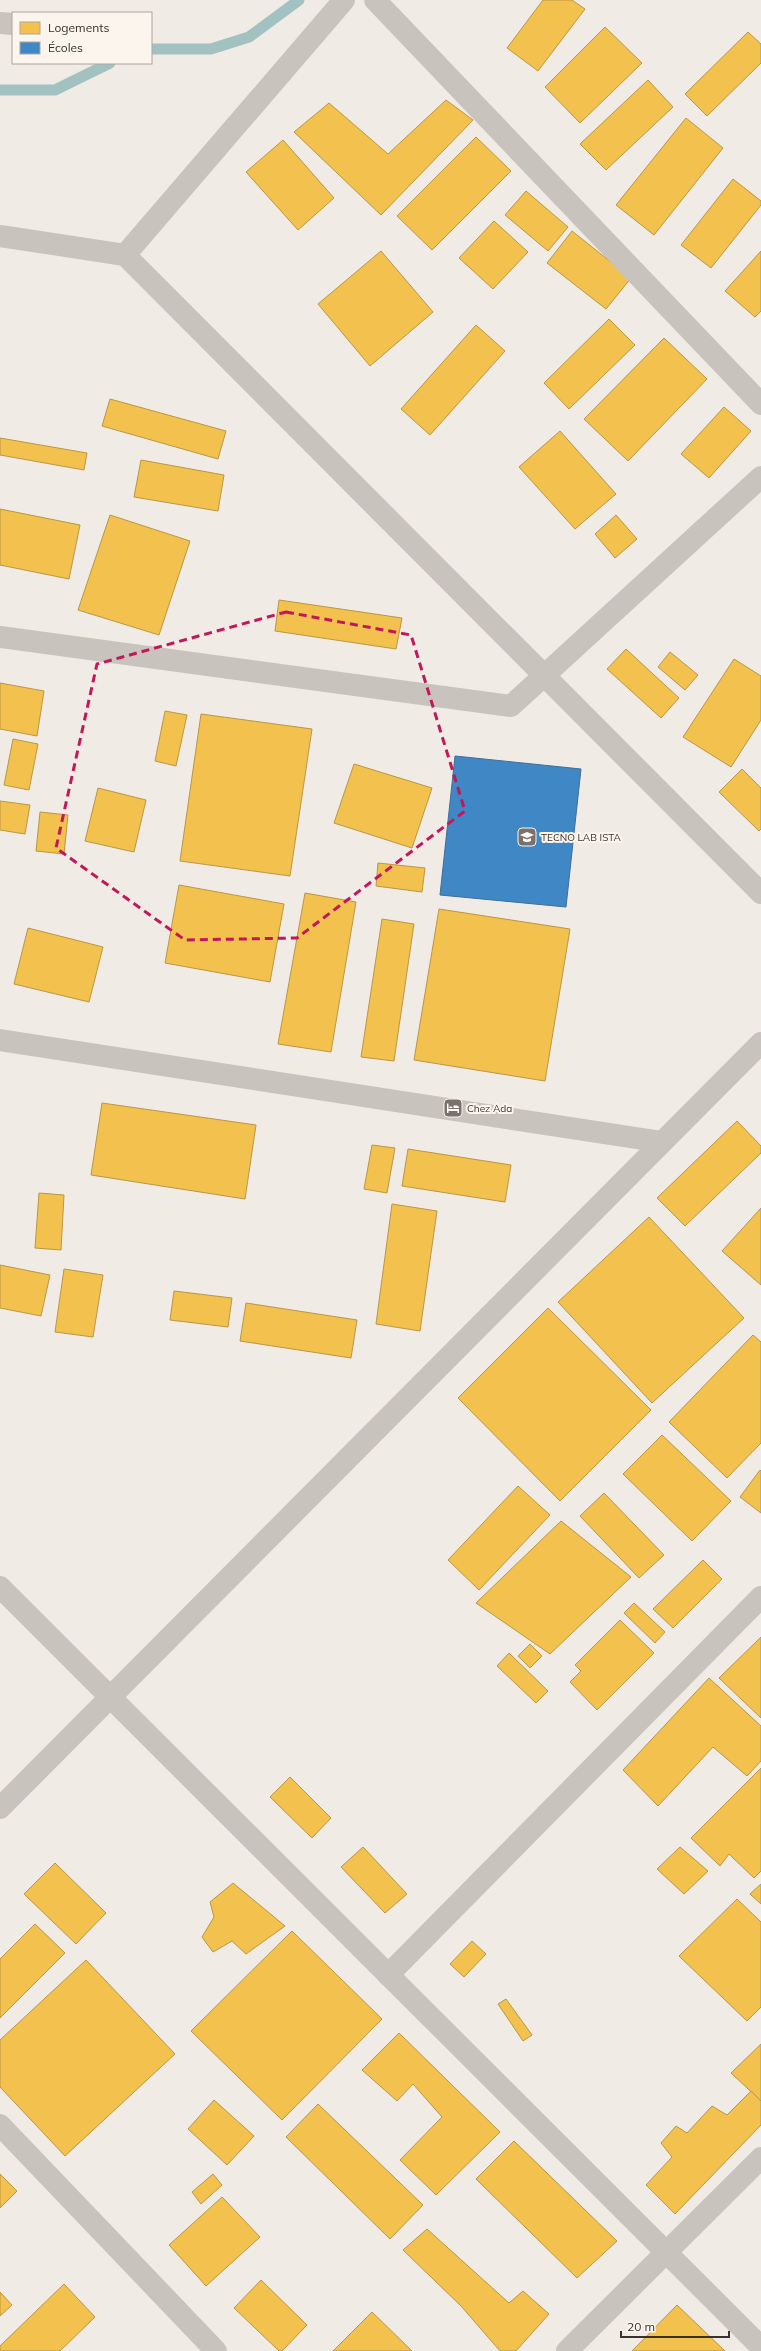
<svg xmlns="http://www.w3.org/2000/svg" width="761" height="2351" font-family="Mulish,sans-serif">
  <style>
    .homes { fill: #f2c14e; stroke: #bb9644 }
    .schools { fill: #3f88c5; stroke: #3e6e97 }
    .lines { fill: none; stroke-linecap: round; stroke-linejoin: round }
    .stream { stroke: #a1c2c1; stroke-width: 11 }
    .minor { stroke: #c9c3be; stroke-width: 22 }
    .marked { fill: none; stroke: #c2185b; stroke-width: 3; stroke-dasharray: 8 5; stroke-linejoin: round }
    .labels { text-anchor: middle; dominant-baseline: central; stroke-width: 4; stroke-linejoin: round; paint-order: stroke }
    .poi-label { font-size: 10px; fill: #3b302b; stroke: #fbf5ee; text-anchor: start }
  </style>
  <rect width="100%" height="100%" fill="#f0ebe5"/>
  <g class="homes">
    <polygon points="543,0 572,0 585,9 538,71 507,48"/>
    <polygon points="605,27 642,63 580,123 545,87"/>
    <polygon points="748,32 761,44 761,63 707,116 685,94"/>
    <polygon points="648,80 673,107 606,170 580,144"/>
    <polygon points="446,100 473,120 381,215 294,132 329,103 388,154"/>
    <polygon points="686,118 723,148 654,235 616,205"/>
    <polygon points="476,137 511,171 432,250 397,216"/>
    <polygon points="283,140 334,198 298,230 246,172"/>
    <polygon points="733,179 761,201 761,205 711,268 681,245"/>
    <polygon points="526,191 568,227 548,251 505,215"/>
    <polygon points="494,221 528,252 493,289 459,258"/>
    <polygon points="572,231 631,278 606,309 547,263"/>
    <polygon points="381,251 433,312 370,366 318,304"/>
    <polygon points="761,251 761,311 755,317 725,291"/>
    <polygon points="609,319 635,345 569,409 544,383"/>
    <polygon points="476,325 505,351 430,435 401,409"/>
    <polygon points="664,338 707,379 628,461 584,419"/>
    <polygon points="110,399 226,431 218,459 102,426"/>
    <polygon points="724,407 751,431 709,478 681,454"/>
    <polygon points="560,431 616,494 575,529 519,467"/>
    <polygon points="0,438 87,453 84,470 0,455"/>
    <polygon points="141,460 224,475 218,511 134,497"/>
    <polygon points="0,509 80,525 69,579 0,565"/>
    <polygon points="110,515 190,541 159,635 78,610"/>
    <polygon points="616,515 637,539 615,558 595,534"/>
    <polygon points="279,600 402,618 396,649 275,631"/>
    <polygon points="626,649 679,698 661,718 607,669"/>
    <polygon points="670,652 698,675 685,690 658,667"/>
    <polygon points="734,659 761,676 761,720 731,767 683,737"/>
    <polygon points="0,683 44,691 37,736 0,729"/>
    <polygon points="165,711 187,715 176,766 155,761"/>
    <polygon points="201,714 312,729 290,876 180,861"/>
    <polygon points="13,739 38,744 29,790 4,785"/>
    <polygon points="354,764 432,788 412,848 334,823"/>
    <polygon points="742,769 761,788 761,829 759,831 719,792"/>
    <polygon points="98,788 146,800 134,852 85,841"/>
    <polygon points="0,801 30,805 25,834 0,830"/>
    <polygon points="40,812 68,815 64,854 36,851"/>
    <polygon points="378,863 425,868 422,892 376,886"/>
    <polygon points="179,885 284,904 270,982 165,963"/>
    <polygon points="305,893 356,902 331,1052 278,1044"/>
    <polygon points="439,909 570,929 545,1081 414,1060"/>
    <polygon points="382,919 414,924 394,1061 361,1057"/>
    <polygon points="28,928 103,947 89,1002 14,984"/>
    <polygon points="102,1103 256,1125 245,1199 91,1175"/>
    <polygon points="737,1121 761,1146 761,1153 685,1226 657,1198"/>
    <polygon points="372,1145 395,1148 387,1193 364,1189"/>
    <polygon points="408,1149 511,1165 505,1202 402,1186"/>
    <polygon points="39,1193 64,1195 61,1250 35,1248"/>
    <polygon points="392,1204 437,1211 420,1331 376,1324"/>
    <polygon points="761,1208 761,1285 722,1251"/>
    <polygon points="649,1217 744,1318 652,1403 558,1302"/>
    <polygon points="0,1265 50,1275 41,1316 0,1308"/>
    <polygon points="64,1269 103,1275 93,1337 55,1332"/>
    <polygon points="174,1291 232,1298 228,1327 170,1320"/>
    <polygon points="246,1303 357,1320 351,1358 240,1341"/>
    <polygon points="548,1308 651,1410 560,1501 458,1398"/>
    <polygon points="753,1335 761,1342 761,1443 727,1478 669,1422"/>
    <polygon points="662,1435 731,1501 692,1541 623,1474"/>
    <polygon points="760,1470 761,1471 761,1513 740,1497"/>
    <polygon points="518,1486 550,1515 479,1590 448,1560"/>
    <polygon points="604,1493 664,1555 639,1578 580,1516"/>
    <polygon points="561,1521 631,1577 550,1654 476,1603"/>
    <polygon points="703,1560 722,1579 673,1628 653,1609"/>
    <polygon points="634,1603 665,1632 655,1643 624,1613"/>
    <polygon points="620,1620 654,1653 597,1710 570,1682 581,1671 575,1665"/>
    <polygon points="761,1637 761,1718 719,1678"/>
    <polygon points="530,1644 542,1656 530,1668 518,1656"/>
    <polygon points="509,1653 548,1691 536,1703 497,1666"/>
    <polygon points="709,1678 761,1726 761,1761 747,1776 713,1747 658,1806 623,1770"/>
    <polygon points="761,1768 761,1871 754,1878 729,1854 720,1866 691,1838"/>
    <polygon points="290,1777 331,1818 312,1838 270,1797"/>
    <polygon points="363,1847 407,1894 385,1913 341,1867"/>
    <polygon points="680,1847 708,1871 684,1894 657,1869"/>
    <polygon points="55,1863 106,1913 76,1944 24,1894"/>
    <polygon points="233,1883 285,1926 246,1954 232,1941 213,1952 202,1937 214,1917 210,1902"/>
    <polygon points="761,1884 761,1904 750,1894"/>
    <polygon points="737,1899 761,1922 761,2007 747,2021 679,1956"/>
    <polygon points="35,1924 65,1953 0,2018 0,1959"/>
    <polygon points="292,1931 382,2019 282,2120 191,2031"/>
    <polygon points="472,1941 486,1954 464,1977 450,1964"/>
    <polygon points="86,1960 175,2054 65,2156 0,2087 0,2040"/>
    <polygon points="506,1999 532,2035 523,2041 498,2004"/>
    <polygon points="399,2033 500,2132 436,2195 400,2160 442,2117 413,2084 397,2101 362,2070"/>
    <polygon points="761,2044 761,2101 731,2073"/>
    <polygon points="751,2091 761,2101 761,2125 675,2214 646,2185 672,2157 661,2143 676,2126 687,2133 712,2106 727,2115"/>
    <polygon points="214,2100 254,2136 227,2165 188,2129"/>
    <polygon points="318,2104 423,2205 390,2239 286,2137"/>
    <polygon points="514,2141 617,2241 577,2278 476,2179"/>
    <polygon points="0,2174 17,2191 0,2208"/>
    <polygon points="213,2174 222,2185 201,2204 192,2192"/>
    <polygon points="222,2197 260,2237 206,2286 169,2245"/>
    <polygon points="427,2229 509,2303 523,2291 549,2314 516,2351 500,2351 461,2306 403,2250"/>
    <polygon points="261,2280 307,2325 282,2351 279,2351 234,2308"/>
    <polygon points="64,2284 95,2317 60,2351 0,2351 0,2346"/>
    <polygon points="0,2292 12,2305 0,2316"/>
    <polygon points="677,2305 725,2351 632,2351"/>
    <polygon points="372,2312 412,2351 333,2351"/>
  </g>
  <polygon class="schools" points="455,756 581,769 566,907 440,895"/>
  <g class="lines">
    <g class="stream">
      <polyline points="151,49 211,49 249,37 299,0"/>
      <polyline points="0,90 55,90 110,63"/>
    </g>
    <g class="minor">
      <polyline points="375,0 761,404"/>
      <polyline points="0,23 13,24"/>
      <polyline points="0,236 125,255 761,893"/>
      <polyline points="125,255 344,0"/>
      <polyline points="0,637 511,706 761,477"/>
      <polyline points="0,1040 662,1142"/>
      <polyline points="0,1587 761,2347"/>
      <polyline points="0,1808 761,1043"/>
      <polyline points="388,1975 761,1597"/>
      <polyline points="0,2125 216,2351"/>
      <polyline points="567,2351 761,2158"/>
    </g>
  </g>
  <path class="marked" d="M286 612 411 635 465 811 297 938 185 940 56 848 97 664Z"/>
  <defs>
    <symbol id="university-square" viewBox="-11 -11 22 22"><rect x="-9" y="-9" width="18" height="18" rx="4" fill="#7a716c" stroke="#fbf5ee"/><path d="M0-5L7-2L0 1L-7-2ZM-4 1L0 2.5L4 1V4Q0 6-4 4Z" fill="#fff"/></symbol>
    <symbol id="hotel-square" viewBox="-11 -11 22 22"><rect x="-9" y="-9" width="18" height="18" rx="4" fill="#7a716c" stroke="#fbf5ee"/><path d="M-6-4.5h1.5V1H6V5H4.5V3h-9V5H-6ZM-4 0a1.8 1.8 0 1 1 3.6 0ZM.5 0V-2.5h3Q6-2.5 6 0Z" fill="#fff"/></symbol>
  </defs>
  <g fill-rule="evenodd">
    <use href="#university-square" x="516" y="826" width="22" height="22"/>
    <use href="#hotel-square" x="442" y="1097" width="22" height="22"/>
  </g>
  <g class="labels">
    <g class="poi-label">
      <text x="541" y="837">TECNO LAB ISTA</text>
      <text x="467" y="1108">Chez Ada</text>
    </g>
  </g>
  <rect x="12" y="12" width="140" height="52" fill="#fbf5ee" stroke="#aea6a0"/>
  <rect x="20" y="22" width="20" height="12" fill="#f2c14e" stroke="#aea6a0"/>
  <text x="48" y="32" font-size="12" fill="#3b302b">Logements</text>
  <rect x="20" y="42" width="20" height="12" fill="#3f88c5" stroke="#aea6a0"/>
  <text x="48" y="52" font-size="12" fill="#3b302b">Écoles</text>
  <path d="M621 2331v6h108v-6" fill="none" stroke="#3b302b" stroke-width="2"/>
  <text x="627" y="2331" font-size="12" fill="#3b302b" stroke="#fbf5ee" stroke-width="3" paint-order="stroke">20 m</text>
</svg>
